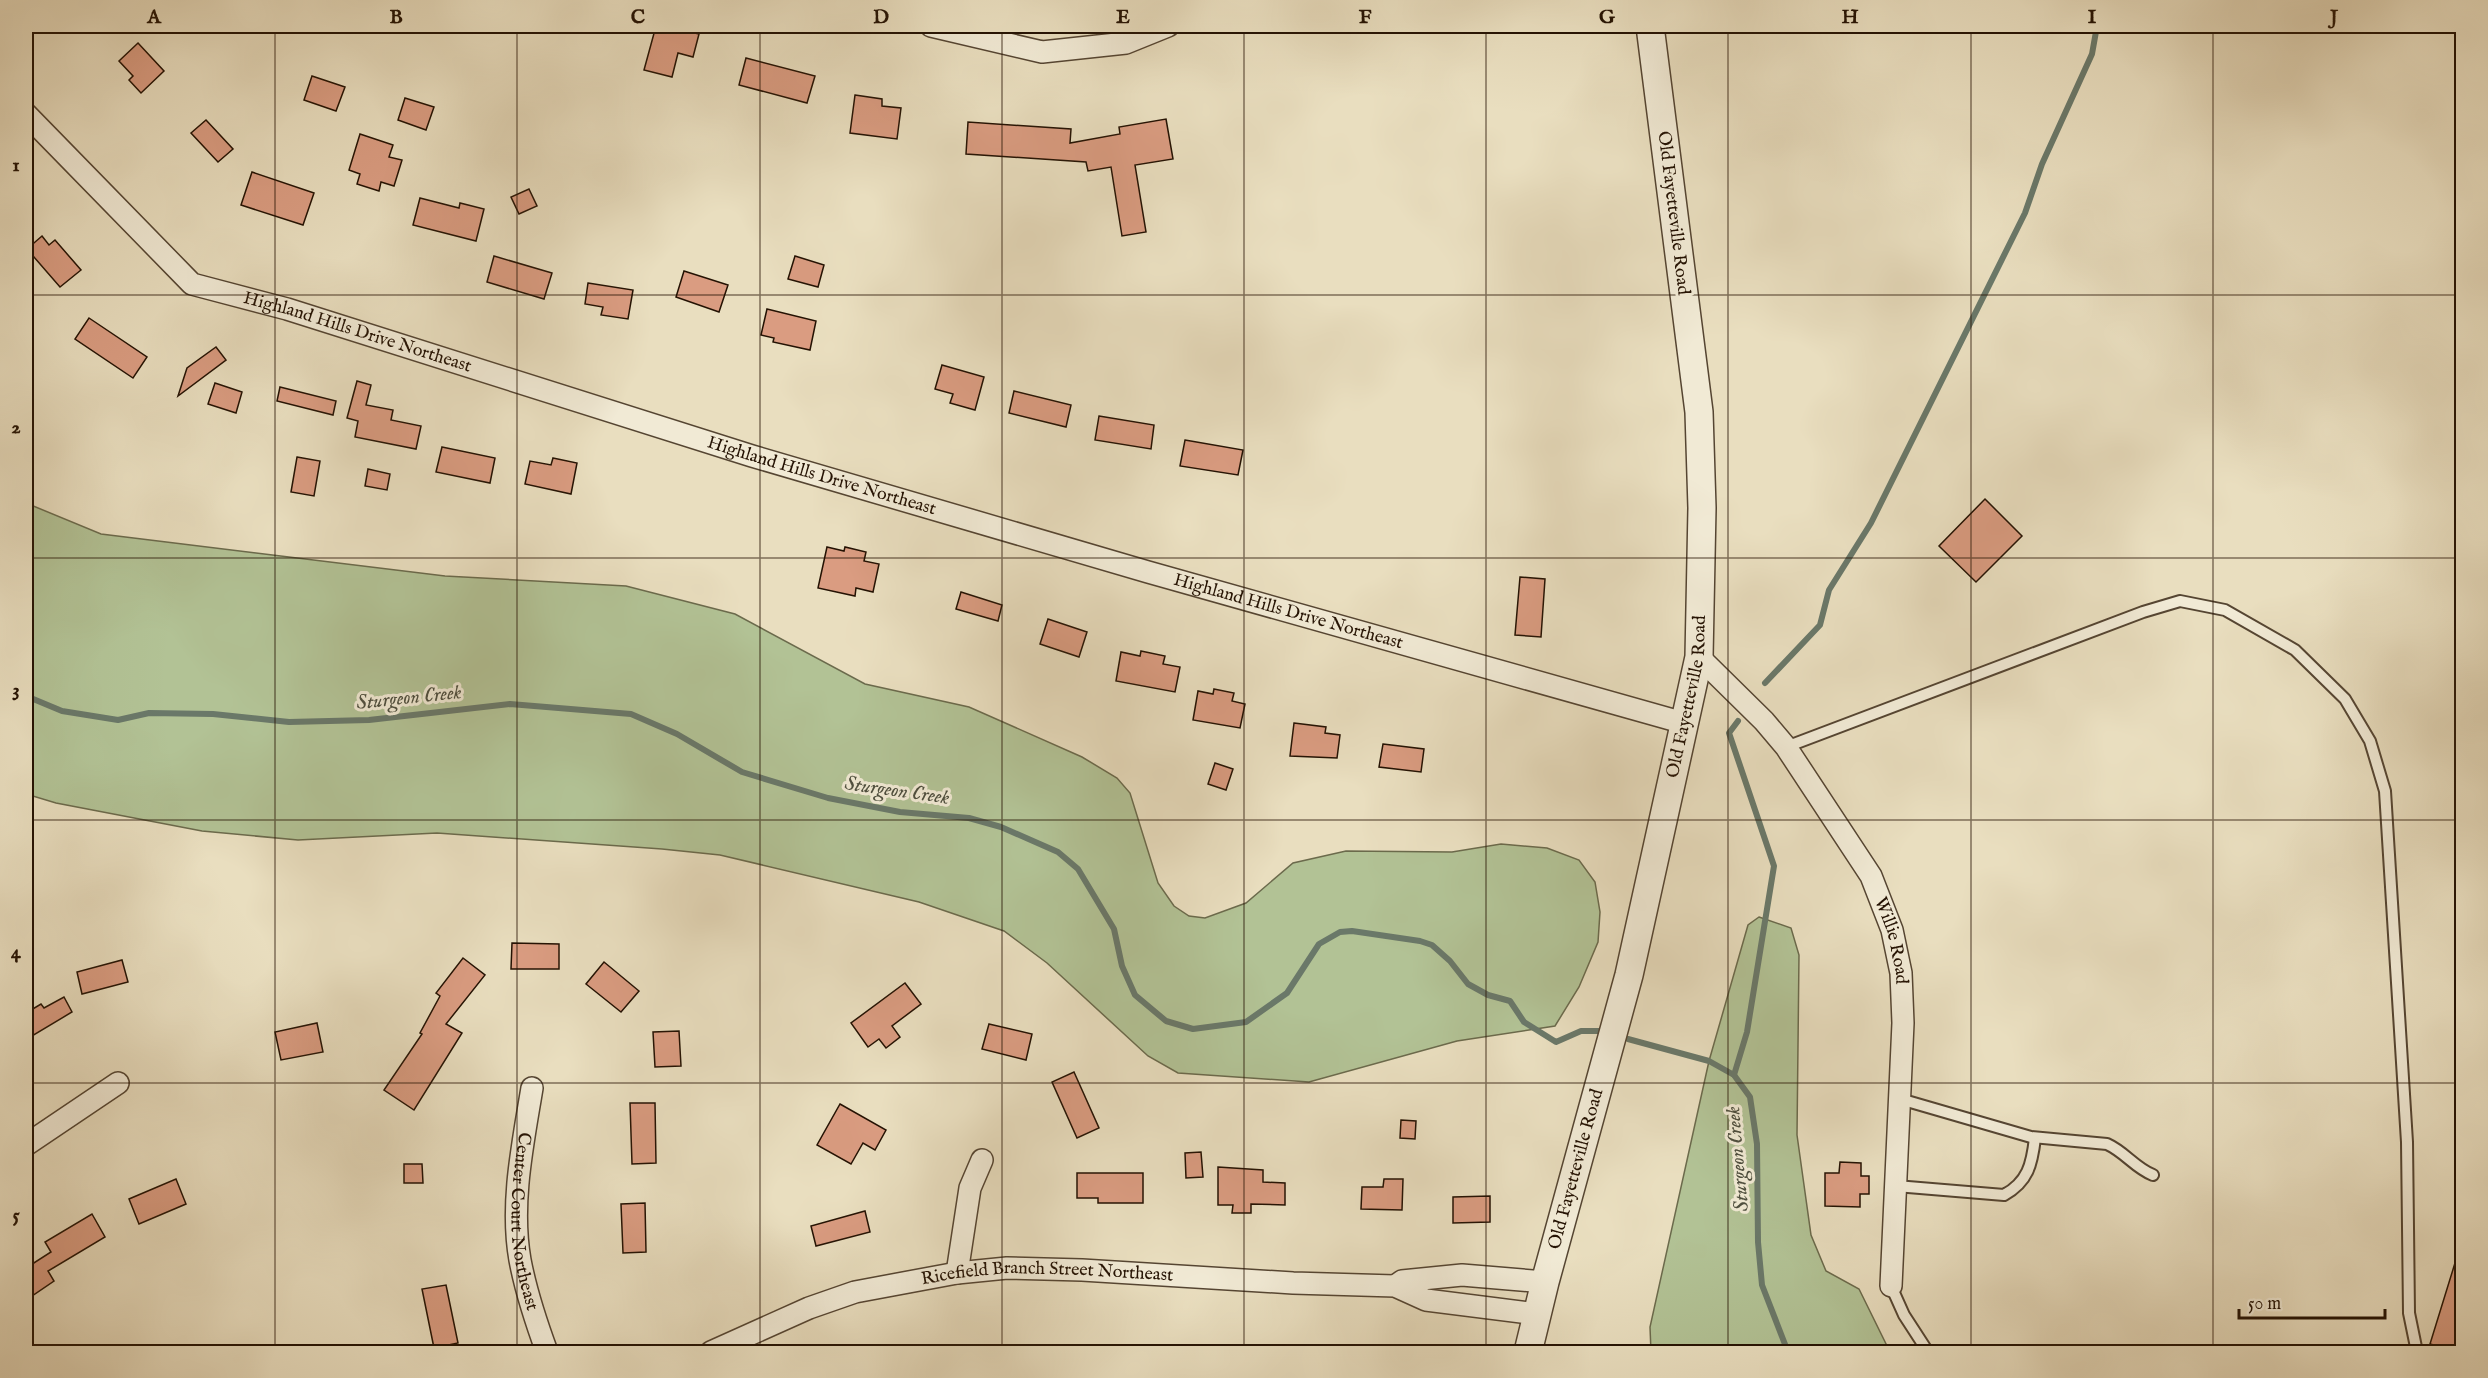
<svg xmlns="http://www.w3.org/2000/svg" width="2488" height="1378" font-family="'IM FELL English',serif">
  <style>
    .green { fill: #b2c295; stroke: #6b6a4c; stroke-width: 1.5 }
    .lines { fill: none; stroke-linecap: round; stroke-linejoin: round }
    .stream { stroke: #6a7869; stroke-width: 6 }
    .building { fill: #da9c81; stroke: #241203; stroke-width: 1.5 }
    .service-casing { stroke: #554532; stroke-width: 14 }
    .minor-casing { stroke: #554532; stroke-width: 24 }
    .tertiary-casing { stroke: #554532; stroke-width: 30 }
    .service { stroke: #f1ead5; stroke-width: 10 }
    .minor { stroke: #f1ead5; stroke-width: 21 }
    .tertiary { stroke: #f1ead5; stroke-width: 27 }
    .grid { fill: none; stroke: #241203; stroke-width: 1.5; stroke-opacity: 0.55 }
    .labels { text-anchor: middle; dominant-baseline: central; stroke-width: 6; stroke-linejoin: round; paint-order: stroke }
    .street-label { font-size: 18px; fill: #241203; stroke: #f1ead5 }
    .water-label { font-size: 20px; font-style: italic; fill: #4d4e3e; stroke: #f1ead5 }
    .neatline { fill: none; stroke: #241203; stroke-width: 2 }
    .grid-label { font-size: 20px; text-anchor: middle; font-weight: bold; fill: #241203 }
  </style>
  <rect width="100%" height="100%" fill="#e9debf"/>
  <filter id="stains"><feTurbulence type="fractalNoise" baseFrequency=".00333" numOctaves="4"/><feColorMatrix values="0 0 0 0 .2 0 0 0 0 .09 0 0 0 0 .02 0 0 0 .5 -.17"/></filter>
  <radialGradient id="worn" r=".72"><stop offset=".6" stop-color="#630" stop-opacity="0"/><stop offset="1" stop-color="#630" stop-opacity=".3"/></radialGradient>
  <g class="green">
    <polygon points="26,503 101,534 445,576 626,586 735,614 865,684 969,707 1082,757 1117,778 1130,793 1158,883 1174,906 1189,916 1205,918 1246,903 1293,863 1346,851 1452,852 1501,844 1547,848 1579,860 1595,882 1600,912 1598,942 1579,987 1555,1026 1457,1041 1309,1082 1178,1073 1148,1056 1047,963 1004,931 919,902 720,855 662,849 437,833 298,840 202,831 56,803 26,794"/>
    <polygon points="1759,917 1791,928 1799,955 1797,1135 1811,1235 1826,1271 1859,1289 1890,1352 1651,1352 1650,1327 1709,1061 1748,925"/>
  </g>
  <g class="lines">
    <g class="stream">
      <polyline points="1765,683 1820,625 1829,590 1871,523 2025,213 2042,164 2092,54 2097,26"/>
      <polyline points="26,696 62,711 118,720 149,713 213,714 289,722 369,720 510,704 631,714 677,734 742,772 828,798 900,812 969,818 1001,827 1058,852 1078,869 1114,929 1122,966 1135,995 1166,1021 1193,1029 1246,1022 1287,993 1319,944 1340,932 1352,931 1420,941 1432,945 1450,961 1468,984 1488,995 1510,1001 1524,1022 1556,1042 1581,1031 1601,1031"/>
      <polyline points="1628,1039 1709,1061 1734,1075 1750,1097 1757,1144 1758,1242 1762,1285 1788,1352"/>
      <polyline points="1734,1075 1747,1032 1774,866 1729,733 1738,721"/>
    </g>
  </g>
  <g class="building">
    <polygon points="656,26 666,26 699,34 693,57 678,53 672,77 644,70"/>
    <polygon points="138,43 164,71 141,93 129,80 133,76 119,61"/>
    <polygon points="746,58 815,76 807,103 739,85"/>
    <polygon points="312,76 345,87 336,111 304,100"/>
    <polygon points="855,95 882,99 882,106 901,108 897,139 850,133"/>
    <polygon points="405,98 434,107 426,130 398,120"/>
    <polygon points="1166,119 1173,159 1135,165 1146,232 1122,236 1111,167 1088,171 1086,162 966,154 968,122 1071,129 1070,143 1120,134 1119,127"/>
    <polygon points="206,120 233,149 218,162 191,133"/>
    <polygon points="360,134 393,145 389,157 402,160 394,186 381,182 379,191 357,184 360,174 349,170"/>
    <polygon points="252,172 314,193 303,225 241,205"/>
    <polygon points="529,189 537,206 519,214 511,197"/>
    <polygon points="420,198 459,208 460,203 484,209 476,241 413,225"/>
    <polygon points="42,236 49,245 55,240 81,270 60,287 27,249"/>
    <polygon points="494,256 552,273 544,299 487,282"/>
    <polygon points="795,256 824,265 818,287 788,279"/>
    <polygon points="684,271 728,285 719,312 676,297"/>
    <polygon points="588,283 633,290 628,319 601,315 603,307 585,304"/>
    <polygon points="767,309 816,321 810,350 773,342 774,338 761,335"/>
    <polygon points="89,318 147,357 133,378 75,339"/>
    <polygon points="216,347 226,360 178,396 187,368"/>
    <polygon points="942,365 984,377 975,410 950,403 953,394 935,389"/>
    <polygon points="357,381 371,385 366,405 393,410 391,420 421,426 416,449 355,437 358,421 347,418"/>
    <polygon points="215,383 242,392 236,413 208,404"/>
    <polygon points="280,387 336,401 333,415 277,401"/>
    <polygon points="1014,391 1071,405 1066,427 1009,413"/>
    <polygon points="1099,416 1154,425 1151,449 1095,440"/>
    <polygon points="1185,440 1243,450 1238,475 1180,466"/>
    <polygon points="442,447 495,458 490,483 436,472"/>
    <polygon points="297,457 320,461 314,496 291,492"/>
    <polygon points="553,458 577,463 571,494 525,484 530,461 551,465"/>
    <polygon points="368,469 390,474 387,490 365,486"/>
    <polygon points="1985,499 2022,536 1976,582 1939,546"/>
    <polygon points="827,547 844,551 845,547 866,552 864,561 879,564 873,592 856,588 855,596 818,588"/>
    <polygon points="1520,577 1545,579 1541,637 1515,635"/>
    <polygon points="961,592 1002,605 998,621 956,609"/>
    <polygon points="1048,619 1087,632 1079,657 1040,644"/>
    <polygon points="1141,651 1165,656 1163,664 1180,667 1175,692 1116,681 1121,652 1140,656"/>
    <polygon points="1214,689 1234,693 1232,701 1245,704 1240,728 1193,720 1198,691 1213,694"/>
    <polygon points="1294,723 1326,727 1325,733 1340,735 1337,758 1290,756"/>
    <polygon points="1383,744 1424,749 1421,772 1379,767"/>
    <polygon points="1215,763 1233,769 1226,790 1208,784"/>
    <polygon points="512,943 559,944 559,969 511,969"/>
    <polygon points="463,958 485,975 446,1024 462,1033 414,1110 384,1090 422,1034 420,1033 440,996 436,993"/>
    <polygon points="122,960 128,982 82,994 77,972"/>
    <polygon points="604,962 639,991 621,1012 586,984"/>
    <polygon points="905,983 921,1004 892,1026 900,1037 886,1048 879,1039 868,1047 851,1023"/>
    <polygon points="64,997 72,1012 32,1036 26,1025 26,1013 41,1004 44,1008"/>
    <polygon points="317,1023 323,1052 281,1060 275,1032"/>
    <polygon points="989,1024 1032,1034 1026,1060 982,1049"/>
    <polygon points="679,1031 681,1066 655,1067 653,1032"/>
    <polygon points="1074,1072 1099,1128 1077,1138 1052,1082"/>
    <polygon points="630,1103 655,1103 656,1163 632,1164"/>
    <polygon points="840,1104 886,1130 875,1150 863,1143 851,1164 817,1145"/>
    <polygon points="1401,1120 1416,1121 1415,1139 1400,1138"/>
    <polygon points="1201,1152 1203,1177 1186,1178 1185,1153"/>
    <polygon points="1840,1162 1861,1163 1861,1176 1869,1176 1869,1194 1860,1194 1860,1207 1825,1206 1825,1173 1839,1173"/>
    <polygon points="404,1164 422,1164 423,1183 404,1183"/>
    <polygon points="1218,1167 1263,1170 1263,1182 1285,1183 1285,1205 1251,1204 1251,1213 1232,1213 1233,1205 1218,1205"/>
    <polygon points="1077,1173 1143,1173 1143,1203 1098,1203 1098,1198 1077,1198"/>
    <polygon points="176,1179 186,1204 139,1224 129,1199"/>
    <polygon points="1384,1179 1403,1179 1402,1210 1361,1209 1362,1187 1383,1187"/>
    <polygon points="1490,1196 1490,1222 1453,1223 1453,1197"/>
    <polygon points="645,1203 646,1252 623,1253 621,1204"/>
    <polygon points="865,1211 870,1232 816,1246 811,1226"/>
    <polygon points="92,1214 105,1237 48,1271 54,1281 26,1300 26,1268 51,1252 45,1242"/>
    <polygon points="2459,1250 2463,1250 2463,1353 2430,1344"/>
    <polygon points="446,1285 458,1343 434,1348 422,1289"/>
  </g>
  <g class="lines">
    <defs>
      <g id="service">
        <polyline points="1786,747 2143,612 2180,601 2225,610 2295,650 2345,699 2370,741 2385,791 2407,1142 2409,1313 2417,1352"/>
        <path d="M1900 1099 2031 1137 2107 1144C2125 1152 2135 1168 2153 1175"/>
        <path d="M1896 1186 2004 1195C2028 1182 2032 1164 2035 1138"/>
        <polyline points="1891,1286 1904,1315 1928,1352"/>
      </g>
      <g id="minor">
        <polyline points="931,26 1042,52 1126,43 1168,26"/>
        <path id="s1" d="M26 114 192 284 287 309 752 456 1148 572 1684 723"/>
        <path id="s2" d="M1699 657 1764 721 1786 747 1871 876 1892 930 1901 973 1903 1023 1891 1286"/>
        <path id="s3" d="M532 1088C523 1143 510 1204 520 1260 526 1292 536 1322 547 1352"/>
        <polyline points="26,1145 118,1083"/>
        <polyline points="957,1273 970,1188 982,1160"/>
        <polyline points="1395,1286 1402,1281 1462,1275 1545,1282"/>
        <path id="s4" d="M711 1352 809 1308 855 1292 957 1273 1007 1268 1082 1270 1293 1283 1395 1286 1426 1300 1537 1314"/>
      </g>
      <g id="tertiary">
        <path id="s5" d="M1528 1352 1545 1282 1629 975 1699 657 1702 508 1699 412 1650 26"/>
      </g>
    </defs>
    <use href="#service" class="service-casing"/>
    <use href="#minor" class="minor-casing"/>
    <use href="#tertiary" class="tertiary-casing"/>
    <use href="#service" class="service"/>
    <use href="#minor" class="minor"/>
    <use href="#tertiary" class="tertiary"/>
  </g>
  <path class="grid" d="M275 26V1352M517 26V1352M760 26V1352M1002 26V1352M1244 26V1352M1486 26V1352M1728 26V1352M1971 26V1352M2213 26V1352M26 295H2462M26 558H2462M26 820H2462M26 1083H2462"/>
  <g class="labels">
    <g class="street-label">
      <text transform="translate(1673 213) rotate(83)">Old Fayetteville Road</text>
      <text stroke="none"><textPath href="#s1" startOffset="410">Highland Hills Drive Northeast</textPath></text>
      <text stroke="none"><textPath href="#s1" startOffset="896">Highland Hills Drive Northeast</textPath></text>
      <text stroke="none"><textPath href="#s1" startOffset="1382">Highland Hills Drive Northeast</textPath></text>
      <text stroke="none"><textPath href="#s5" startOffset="675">Old Fayetteville Road</textPath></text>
      <text stroke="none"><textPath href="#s2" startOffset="348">Willie Road</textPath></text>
      <text stroke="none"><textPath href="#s5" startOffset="189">Old Fayetteville Road</textPath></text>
      <text stroke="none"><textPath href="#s3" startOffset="135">Center Court Northeast</textPath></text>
      <text stroke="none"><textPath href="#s4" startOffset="350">Ricefield Branch Street Northeast</textPath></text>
    </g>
    <g class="water-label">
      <text transform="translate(409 698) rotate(-6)">Sturgeon Creek</text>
      <text transform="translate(897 791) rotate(8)">Sturgeon Creek</text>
      <text transform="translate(1738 1159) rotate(-95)">Sturgeon Creek</text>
    </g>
  </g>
  <rect width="2488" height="1378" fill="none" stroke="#e9debf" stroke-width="66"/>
  <path d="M2239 1309v9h146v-9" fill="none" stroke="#241203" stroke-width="3"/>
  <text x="2248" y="1309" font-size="18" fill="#241203" stroke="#f1ead5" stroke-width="4.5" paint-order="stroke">50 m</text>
  <rect x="33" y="33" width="2422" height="1312" class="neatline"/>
  <g class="grid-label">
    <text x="154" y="23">A</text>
    <text x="396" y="23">B</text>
    <text x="638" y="23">C</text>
    <text x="881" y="23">D</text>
    <text x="1123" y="23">E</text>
    <text x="1365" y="23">F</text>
    <text x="1607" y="23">G</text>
    <text x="1850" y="23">H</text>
    <text x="2092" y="23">I</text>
    <text x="2334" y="23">J</text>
    <text x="16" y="171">1</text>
    <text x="16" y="433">2</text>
    <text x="16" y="696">3</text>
    <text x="16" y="958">4</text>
    <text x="16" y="1221">5</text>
  </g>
  <rect width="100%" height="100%" filter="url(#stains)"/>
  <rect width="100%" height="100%" fill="url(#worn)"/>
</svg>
